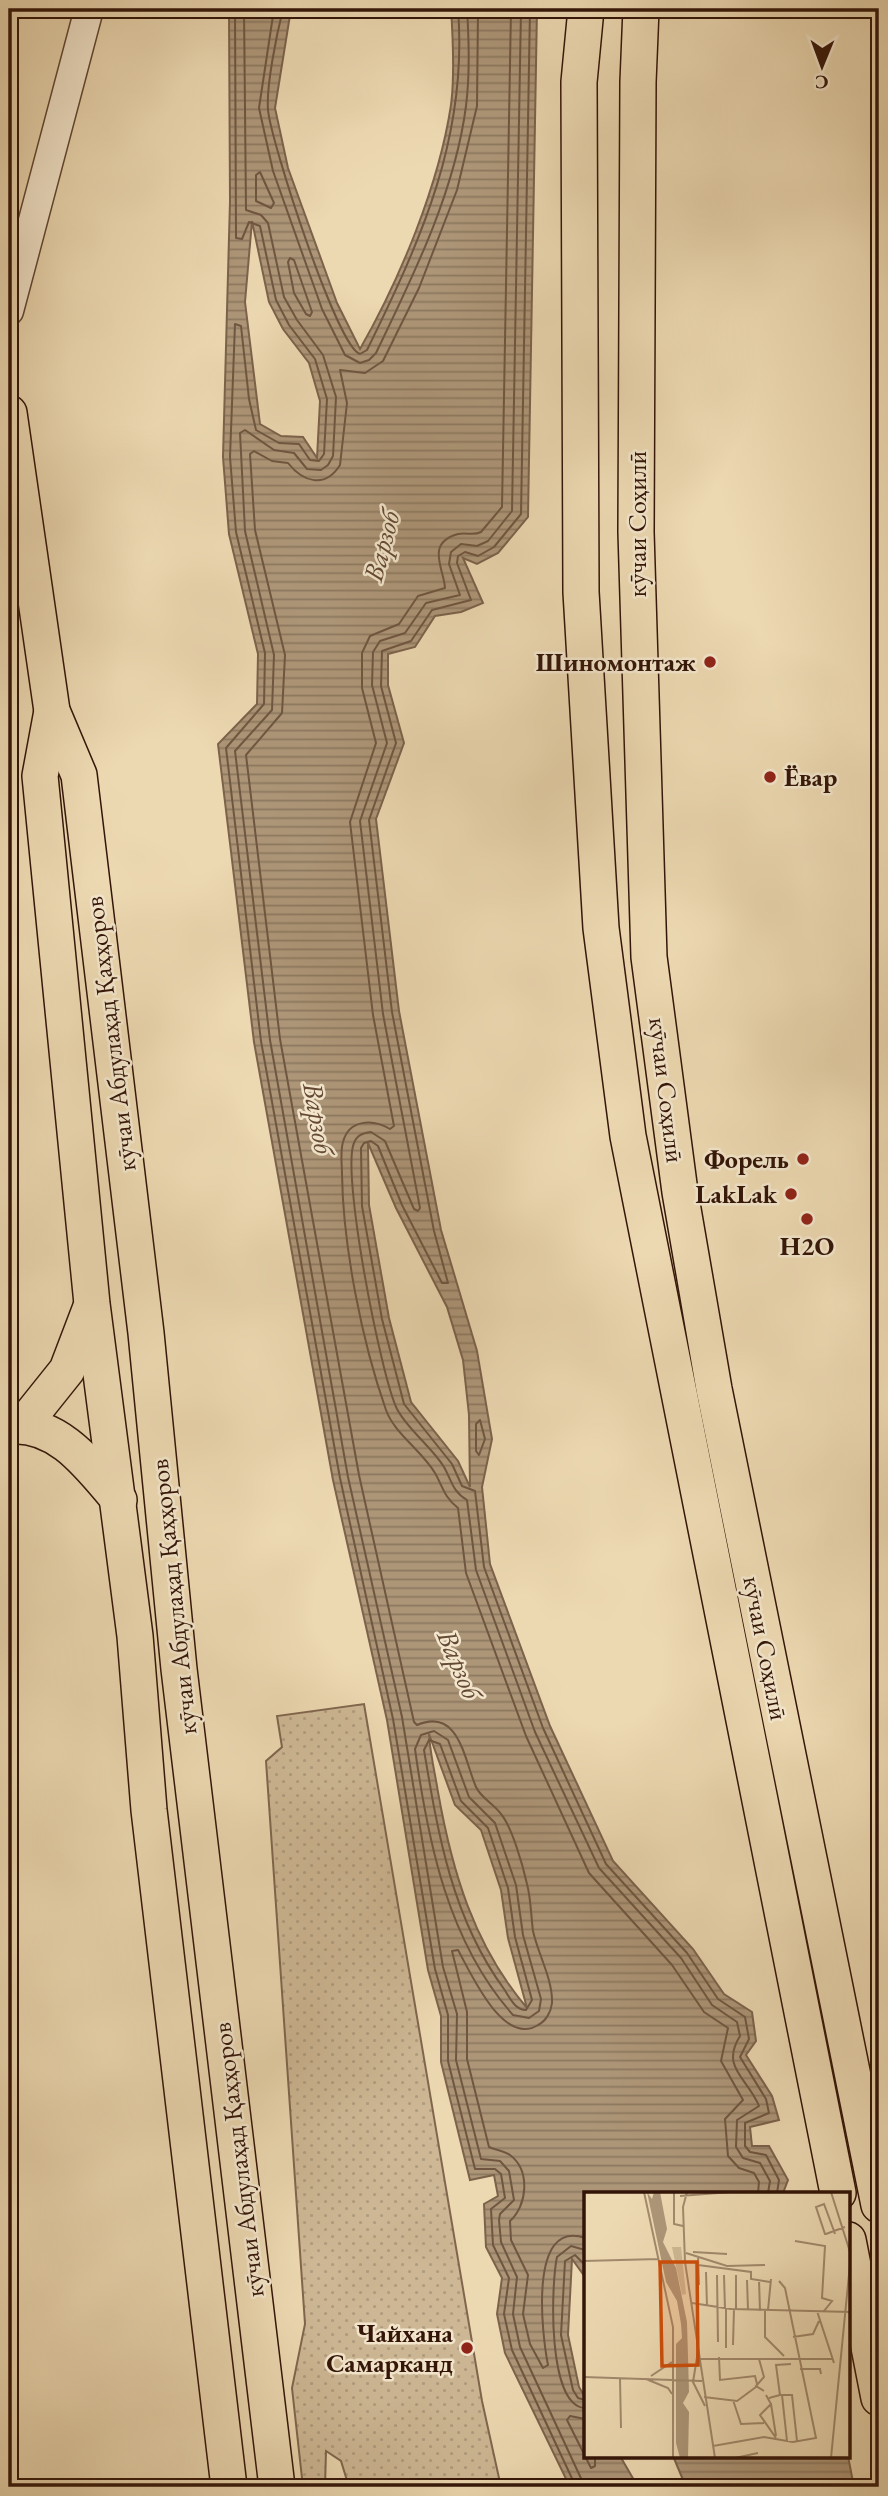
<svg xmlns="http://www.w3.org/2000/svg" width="888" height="2496" font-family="'EB Garamond',serif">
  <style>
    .grass { fill: url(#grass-dots); stroke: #80664e; stroke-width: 2 }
    .water { fill: url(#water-rules); stroke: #7c624b; stroke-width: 2; fill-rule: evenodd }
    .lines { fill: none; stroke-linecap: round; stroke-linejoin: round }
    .shore { stroke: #705640; stroke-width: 2 }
    .minor-casing { stroke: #614632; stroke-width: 31 }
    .major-casing { stroke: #331508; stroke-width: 38 }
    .minor { stroke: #f3e6cc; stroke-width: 28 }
    .major { stroke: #ecd8b1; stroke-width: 35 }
    .poi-dot { fill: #8f2418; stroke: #f3e6cc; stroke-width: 2.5 }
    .labels { text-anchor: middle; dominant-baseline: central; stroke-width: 5; stroke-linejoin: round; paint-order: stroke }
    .street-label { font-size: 26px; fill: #331508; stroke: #f3e6cc }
    .poi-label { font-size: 26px; font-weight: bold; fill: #331508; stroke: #f3e6cc; text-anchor: end }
    .water-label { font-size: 28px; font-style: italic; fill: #644935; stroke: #f3e6cc }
    .inset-road { fill: none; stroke: #a28a6d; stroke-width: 2 }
    .view { fill: #cd4f0b; fill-opacity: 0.15; stroke: #cd4f0b; stroke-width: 3.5 }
    .inset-edge { fill: none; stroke: #331508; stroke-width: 3.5 }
  </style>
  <defs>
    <pattern id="grass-dots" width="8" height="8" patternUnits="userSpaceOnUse" patternTransform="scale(1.75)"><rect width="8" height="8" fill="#cdb794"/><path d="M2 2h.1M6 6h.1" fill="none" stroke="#b09c7e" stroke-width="1.8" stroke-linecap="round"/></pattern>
    <pattern id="water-rules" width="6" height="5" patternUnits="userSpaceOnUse" patternTransform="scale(1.75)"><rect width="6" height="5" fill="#ad9678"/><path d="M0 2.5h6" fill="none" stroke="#8d7960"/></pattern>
  </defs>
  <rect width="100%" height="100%" fill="#ecd8b1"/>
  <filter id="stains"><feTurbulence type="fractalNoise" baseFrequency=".00286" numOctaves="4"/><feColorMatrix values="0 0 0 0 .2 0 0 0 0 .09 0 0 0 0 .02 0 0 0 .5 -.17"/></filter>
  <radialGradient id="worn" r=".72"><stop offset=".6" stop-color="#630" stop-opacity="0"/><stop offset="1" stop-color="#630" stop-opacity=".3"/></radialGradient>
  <polygon class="grass" points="364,1704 482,2401 501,2487 349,2487 341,2461 326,2451 325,2487 303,2487 292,2388 305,2324 266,1761 282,1747 277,1716"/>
  <g class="water">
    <path d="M229 9H291L275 108 288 168 337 303 360 349C400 279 439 185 451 105 455 74 453 39 451 9H537L528 517 498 553 477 564 463 558 483 603 461 612 435 616 415 647 388 654V685L404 743 376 819 399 1011 441 1230 477 1351 492 1439 482 1487 490 1564 550 1726 613 1861 693 1949 724 1994 752 2012 756 2041 746 2055 772 2096 779 2120 750 2127 752 2146H769L788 2180 783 2193H585V2277L572 2259 568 2335 579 2387 585 2397V2456H620L638 2487H570L505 2353 497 2314 502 2278 486 2247 484 2204 498 2196 494 2175 470 2180 441 2062V2016L428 1970 387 1720 333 1480 254 1042 218 744 257 704 258 654 229 534 223 457 230 201ZM252 221 269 302 283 329 309 363 320 401 317 458 303 437 281 436 260 424 245 302ZM368 1143 396 1208 447 1307 463 1360 469 1415 470 1487 458 1461 411 1402 389 1318 369 1205ZM429 1734 455 1805 481 1830 501 1890 508 1938 527 2008C474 1946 452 1871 438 1792 435 1773 430 1753 429 1734Z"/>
    <polygon points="673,2456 848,2456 854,2487 686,2487"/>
  </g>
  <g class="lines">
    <g class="shore">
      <polyline points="235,9 236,238 242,239 249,222 260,226 276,300 289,325 315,359 327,399 324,454 319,461 310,460 299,444 279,443 256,430 249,399 241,326 235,324 230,457 236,532 265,653 264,704 226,748 261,1041 340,1478 393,1719 435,1969 448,2015 448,2061 475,2169 495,2169 501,2174 505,2198 491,2209 493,2245 509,2278 504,2314 512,2350 576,2487"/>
      <polyline points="244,9 246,210 261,215 268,223 284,297 297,320 323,355 336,397 333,456 328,465 321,470 307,469 294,453 274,450 245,430 240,433 245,531 274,655 272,710 235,751 270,1040 348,1477 402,1717 443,1967 457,2014 456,2060 481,2159 500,2161 509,2171 514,2200 500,2214 499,2220 501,2242 517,2277 513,2314 520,2347 585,2487"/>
      <path d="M274 9 259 108 273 171 322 309 345 355 360 363 369 360 376 353C413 276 455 192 466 106 470 75 469 40 467 9"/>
      <path d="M283 9C277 33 266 86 268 110 271 142 337 347 360 354L367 350C422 238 468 136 458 9"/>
      <path d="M478 9 477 106 457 190 419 288 383 361 365 373 340 370 347 403 340 465C325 489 303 482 288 463L272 461 254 451 250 454 255 530 285 655 282 713 246 755 280 1039 359 1475 414 1722 417 1725C459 1707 464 1759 476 1787 481 1798 494 1804 501 1814 512 1827 523 1866 527 1884 531 1899 531 1916 533 1931 538 1954 553 1980 552 2003 551 2012 546 2021 538 2025 503 2047 471 1973 458 1950L452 1951 467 2012V2059L489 2147C495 2150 503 2150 510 2155 531 2171 527 2206 510 2221L511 2240 528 2275 523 2314 530 2344 543 2368 548 2365C542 2335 528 2218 585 2238"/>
      <path d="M511 9 502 507 481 532C473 536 467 532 458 534 425 543 444 569 445 588L418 596 399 624 370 636 362 653V688L376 743 350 822 373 1015 394 1126 390 1129C373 1119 349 1119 343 1142 340 1152 342 1164 342 1174 343 1246 362 1342 386 1410 394 1433 422 1451 435 1473 443 1487 444 1497 458 1508L466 1573 526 1736 589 1873 672 1965 704 2012 728 2028 721 2061 743 2100 725 2119 728 2156 739 2168 754 2173 759 2182 758 2193"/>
      <path d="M521 9 512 511 488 541 477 546 461 544 451 552 449 564 460 595 426 603 405 633 380 641 373 652 372 685 387 743 360 821 383 1014 420 1208 418 1211 414 1209 385 1141 371 1132C363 1133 357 1135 354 1143 341 1172 381 1377 397 1409 408 1430 431 1446 444 1467 452 1481 452 1491 467 1500L476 1570 535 1732 599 1868 681 1958 712 2005 737 2022 740 2036C720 2068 748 2078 759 2106L737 2120 736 2147 743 2158 760 2163 770 2181 768 2193"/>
      <polyline points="530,9 521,514 494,547 478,556 465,552 458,556 457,563 471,600 432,610 411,641 382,651 381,686 396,743 369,820 392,1012 434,1231 448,1283 442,1283 402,1205 378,1146 371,1141 364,1143 361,1148 362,1206 382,1319 404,1404 452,1464 462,1486 475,1491 484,1567 543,1728 606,1864 687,1953 718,1999 745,2017 749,2039 740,2057 766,2099 769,2113 745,2123 745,2146 750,2152 766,2155 779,2180 777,2193"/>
      <polygon points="260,172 274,203 271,208 256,201 256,175"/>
      <polygon points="290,258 294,260 312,312 310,316 306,314 294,293 288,262"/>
      <polygon points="480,1420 485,1439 479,1455 476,1451 476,1424"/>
      <path d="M434 1731 448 1740 469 1797 495 1823 516 1885 523 1935 541 1999 539 2011 529 2018 513 2015C448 1942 428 1842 415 1749L421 1735Z"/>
      <path d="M429 1740 440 1744 461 1801 488 1828 508 1888 515 1937 532 2000 526 2010C515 2010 510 1998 504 1989 452 1918 438 1834 424 1750Z"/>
      <path d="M585 2250 571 2246 557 2257C551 2285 547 2406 585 2408"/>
      <polyline points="585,2265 575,2255 565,2261 561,2335 573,2390 578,2398 585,2400"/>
      <polyline points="585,2419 570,2416 567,2420 591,2468 595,2466 595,2456"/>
    </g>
    <defs>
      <polyline id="minor" points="9,311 89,9"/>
      <g id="major">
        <polyline points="586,9 579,82 581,592 601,928 628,1136 838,2193"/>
        <polyline points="641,9 638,82 636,532 649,957 680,1192 714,1389 879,2205"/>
        <polyline points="9,413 52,711 79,775 146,1333 179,1669 277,2487"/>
        <polyline points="52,711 40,776 92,1304 135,1636 149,1810 229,2487"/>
        <polyline points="23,1425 67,1370 91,1307"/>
        <path d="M9 1426C59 1422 90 1466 119 1500"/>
        <polyline points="848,2240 879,2398"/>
      </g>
    </defs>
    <use href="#minor" class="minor-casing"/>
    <use href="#major" class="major-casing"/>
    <use href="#minor" class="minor"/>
    <use href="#major" class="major"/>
  </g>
  <g class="poi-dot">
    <circle cx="710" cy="662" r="7"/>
    <circle cx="770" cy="777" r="7"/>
    <circle cx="803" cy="1159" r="7"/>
    <circle cx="791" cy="1194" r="7"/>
    <circle cx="807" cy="1219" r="7"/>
    <circle cx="467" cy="2348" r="7"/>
  </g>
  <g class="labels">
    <g class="street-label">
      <text transform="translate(637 524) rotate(-90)">кӯчаи Соҳилӣ</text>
      <text transform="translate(110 1034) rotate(-97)">кӯчаи Абдулаҳад Қаҳҳоров</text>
      <text transform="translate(667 1090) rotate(83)">кӯчаи Соҳилӣ</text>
      <text transform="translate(173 1597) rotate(-96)">кӯчаи Абдулаҳад Қаҳҳоров</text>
      <text transform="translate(766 1648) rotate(79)">кӯчаи Соҳилӣ</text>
      <text transform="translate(238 2160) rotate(-97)">кӯчаи Абдулаҳад Қаҳҳоров</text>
    </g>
    <g class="poi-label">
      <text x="696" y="662">Шиномонтаж</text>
      <text x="784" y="777" text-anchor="start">Ёвар</text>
      <text x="789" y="1159">Форель</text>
      <text x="777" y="1194">LakLak</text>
      <text x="807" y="1246" text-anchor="middle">H2O</text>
      <text x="453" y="2333">Чайхана<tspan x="453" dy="30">Самарканд</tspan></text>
    </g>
    <g class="water-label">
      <text transform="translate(381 546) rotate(-75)">Варзоб</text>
      <text transform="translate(319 1118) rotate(80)">Варзоб</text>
      <text transform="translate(460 1664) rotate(67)">Варзоб</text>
    </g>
  </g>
  <g transform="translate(584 2192)">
    <rect width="266" height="266" fill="#ecd8b1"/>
    <path d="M88 55H97L102 102 98 103Z" fill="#cdb794"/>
    <path d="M63 0 68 7 70 0H76L83 37 79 50 92 76 103 130 105 200 99 211 105 220 104 266H96L92 251V152L98 146 97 132 93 109 82 90Z" fill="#ad9678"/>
    <path class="inset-road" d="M60 0 89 135V266M90 0V32L99 34M103 0 99 15 101 70 131 266M247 0 266 60M96 4 147 0M251 42 250 39 240 12 232 15 241 42H242L250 39 261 35M211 49 241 54 238 106 248 109 240 119M109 60 143 62M102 61 143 74 181 73M114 64 115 93M0 69 74 67M114 73 167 80V87L186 90M122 80 123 114M133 83 134 150M140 83 141 117M152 83V117M163 88 164 118M175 88 176 119M108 111 147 117 266 120M184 118 187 87M181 119V145L200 164M233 119 250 171M209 145 229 142 235 129M149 153 150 117M142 156V117M114 159 109 190 121 214M135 165 136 188 171 184 173 192M115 167H175M216 177H236L237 182M67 184 88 170M0 185 118 189M36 187 37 236M62 187 84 196 88 202M180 199 172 194 180 185 175 167H248M182 203 187 212 176 223 192 246M196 203H208L213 249M198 203 203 249M120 205 153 209 172 195M185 206 196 203 192 173 207 172M149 208 157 232 180 231M187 212 192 244M129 254 180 245 209 250 232 246 201 96 195 89M151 266 174 261M247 266 266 72"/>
    <path class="view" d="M76 70H113L114 173 78 174Z"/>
    <rect width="266" height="266" class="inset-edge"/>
  </g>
  <rect width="888" height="2496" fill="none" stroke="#ecd8b1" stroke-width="35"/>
  <rect x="10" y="10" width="867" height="2475" fill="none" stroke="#331508" stroke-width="3.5"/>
  <rect x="18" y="18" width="853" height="2461" fill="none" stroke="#331508" stroke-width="2"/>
  <g transform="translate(822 66) rotate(181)" stroke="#f3e6cc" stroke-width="5" paint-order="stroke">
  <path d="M0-5L12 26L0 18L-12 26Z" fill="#331508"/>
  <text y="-10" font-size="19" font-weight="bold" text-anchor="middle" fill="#331508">С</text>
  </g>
  <rect width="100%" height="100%" filter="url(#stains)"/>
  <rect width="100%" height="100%" fill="url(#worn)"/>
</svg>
